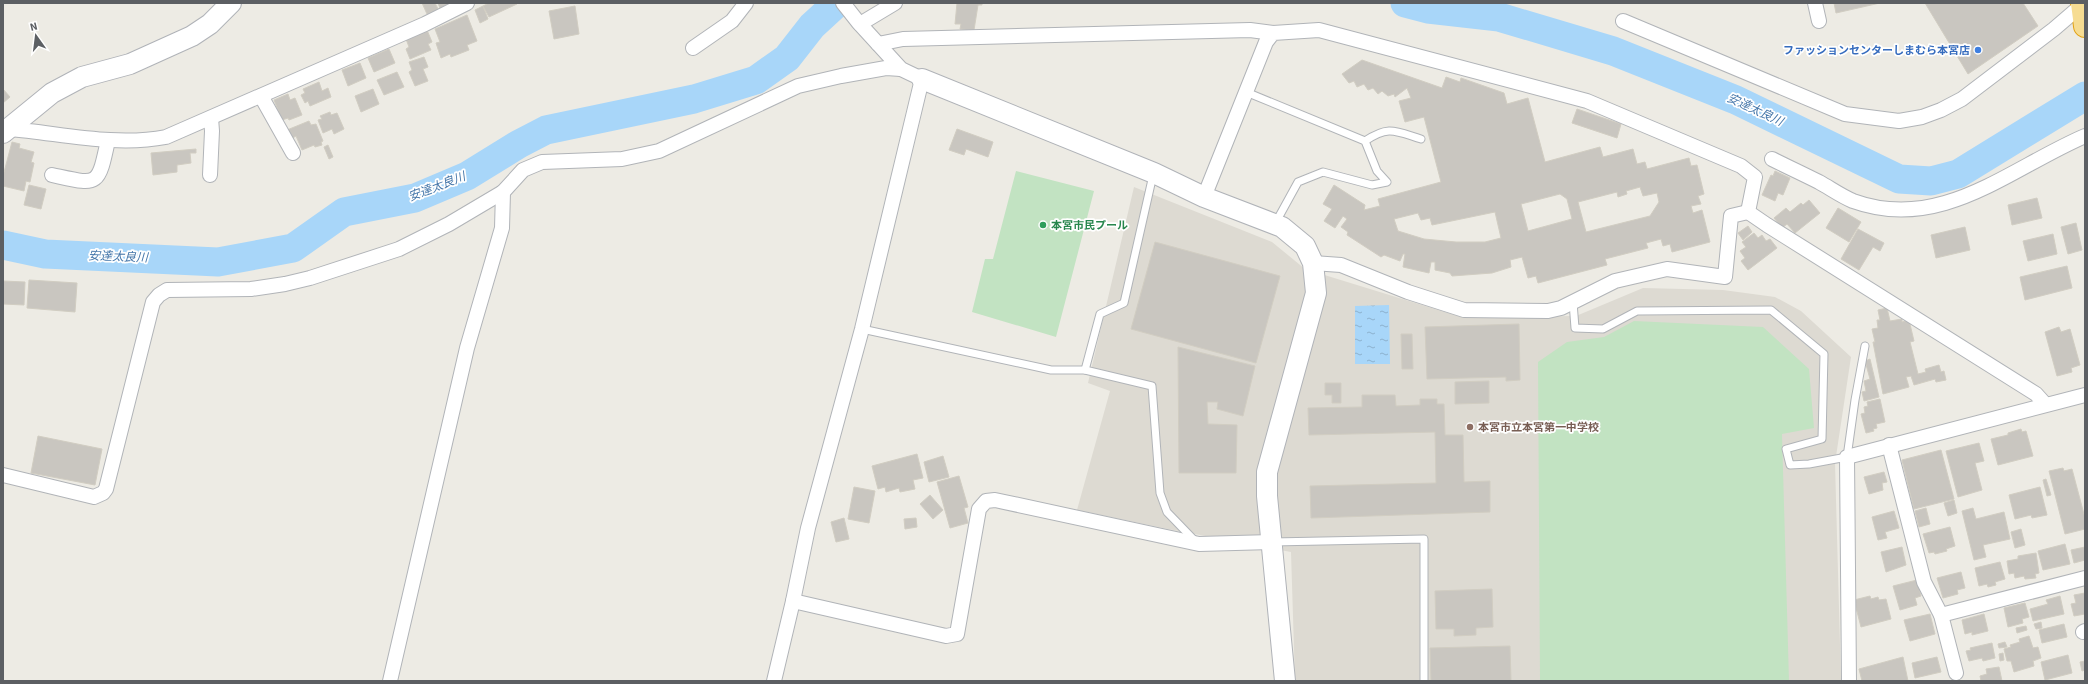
<svg xmlns="http://www.w3.org/2000/svg" width="2088" height="684" font-family="'Source Sans 3','Noto Sans JP',sans-serif">
  <style>
    .education { fill: #dddad2 }
    .park { fill: #c2e3c2 }
    .water { fill: url(#water-ripples) }
    .lines { fill: none; stroke-linecap: round; stroke-linejoin: round }
    .river { stroke: #a8d6f9; stroke-width: 29 }
    .building { fill: #c9c6c0; stroke: #d1cdc2; fill-rule: evenodd }
    .lane-casing { stroke: #b1b4b8; stroke-width: 9 }
    .street-casing { stroke: #b1b4b8; stroke-width: 16 }
    .secondary-casing { stroke: #b0b3b8; stroke-width: 22 }
    .highway-casing { stroke: #e2a00f; stroke-width: 24 }
    .lane { stroke: #fff; stroke-width: 7 }
    .street { stroke: #fff; stroke-width: 14 }
    .secondary { stroke: #fff; stroke-width: 20 }
    .highway { stroke: #f6dc92; stroke-width: 22 }
    .shop-dot { fill: #3f7fe0; stroke: #fff; stroke-width: 1.5 }
    .leisure-dot { fill: #2e9e5b; stroke: #fff; stroke-width: 1.5 }
    .education-dot { fill: #8d6e63; stroke: #fff; stroke-width: 1.5 }
    .labels { text-anchor: middle; dominant-baseline: central; stroke-width: 3.5; stroke-linejoin: round; paint-order: stroke }
    .shop-label { font-size: 11px; font-weight: bold; fill: #366cbe; stroke: #fff; text-anchor: end }
    .leisure-label { font-size: 11px; font-weight: bold; fill: #27864d; stroke: #fff; text-anchor: start }
    .education-label { font-size: 11px; font-weight: bold; fill: #785e54; stroke: #fff; text-anchor: start }
    .water-label { font-size: 12px; font-style: italic; fill: #4677aa; stroke: #fff }
  </style>
  <defs>
    <pattern id="water-ripples" width="26" height="14" patternUnits="userSpaceOnUse"><rect width="26" height="14" fill="#a8d6f9"/><path d="M2 4q2-2 4 0t4 0M15 11q2-2 4 0t4 0" fill="none" stroke="#8cb1cd"/></pattern>
  </defs>
  <rect width="100%" height="100%" fill="#edebe4"/>
  <polygon class="education" points="1134,187 1272,242 1305,269 1461,317 1576,316 1643,288 1723,290 1775,297 1801,311 1851,357 1835,463 1841,681 1295,681 1291,552 1168,529 1077,510 1110,391 1088,383"/>
  <g class="park">
    <polygon points="1016,171 1094,191 1056,337 972,312 985,259 993,259"/>
    <polygon points="1634,321 1763,327 1809,369 1814,428 1782,434 1789,681 1540,681 1538,362 1567,342 1604,337"/>
  </g>
  <polygon class="water" points="1389,305 1390,364 1355,364 1355,306"/>
  <g class="lines">
    <g class="river">
      <polyline points="1405,3 1428,9 1499,17 1613,51 1736,100 1899,179 1931,181 1958,174 2085,96"/>
      <polyline points="3,245 45,254 218,262 293,248 344,212 415,198 467,176 519,144 546,130 694,99 756,80 787,58 812,26 837,3"/>
    </g>
  </g>
  <g class="building">
    <polygon points="422,3 435,3 438,9 427,14"/>
    <polygon points="438,3 451,3 440,8"/>
    <polygon points="489,3 516,3 517,4 489,17 483,6"/>
    <polygon points="957,3 982,3 982,5 978,5 974,30 960,29 961,24 955,24"/>
    <polygon points="1834,3 1880,3 1836,13"/>
    <polygon points="1925,3 2023,3 2038,26 1968,74"/>
    <polygon points="483,6 488,19 480,23 475,10"/>
    <polygon points="575,6 579,34 554,39 549,11"/>
    <polygon points="467,15 477,41 467,45 469,50 451,57 450,54 441,58 436,43 440,42 435,29"/>
    <polygon points="427,30 432,42 428,44 431,50 410,59 406,49 409,47 406,39"/>
    <polygon points="389,49 395,63 374,72 368,58"/>
    <polygon points="424,57 428,67 423,69 428,81 415,86 409,72 412,70 409,62"/>
    <path d="M1362 60 1442 88 1446 77 1460 82 1461 78 1504 93 1507 104 1528 98 1545 162 1600 147 1603 157 1633 149 1637 164 1645 162 1647 169 1689 158 1691 166 1697 165 1704 194 1698 196 1701 204 1691 206 1693 213 1702 210 1710 242 1672 252 1670 244 1663 246 1661 239 1646 243 1648 248 1605 259 1607 265 1538 283 1536 276 1528 278 1522 257 1510 260 1511 267 1492 273 1452 276 1450 273 1435 270V262H1431L1429 273 1403 267 1405 254H1403L1400 261 1384 255 1381 257 1347 235 1348 232 1341 227 1347 219 1343 216 1335 228 1324 221 1332 209 1323 204 1334 185 1365 205 1364 210 1380 206 1378 199 1441 182 1424 117 1405 122 1399 101 1411 98 1407 88 1395 97 1394 94 1388 96 1382 91 1378 94 1373 88 1368 90 1364 84 1357 87 1354 81 1349 83 1342 74ZM1640 187 1643 196 1657 193 1659 202 1650 216 1586 232 1578 202 1617 192 1618 197 1627 194 1626 191ZM1560 194 1567 199 1572 219 1528 231 1521 204ZM1495 212 1501 238 1485 242H1456L1424 239 1398 231 1394 219 1418 213 1421 220 1430 218 1432 225Z"/>
    <polygon points="360,63 366,78 348,86 342,70"/>
    <polygon points="397,72 404,87 384,95 377,80"/>
    <polygon points="319,82 322,91 328,88 331,97 310,106 308,101 305,103 301,95 305,93 303,89"/>
    <polygon points="3,89 10,97 3,103"/>
    <polygon points="373,89 379,104 361,112 355,96"/>
    <polygon points="288,94 290,100 295,98 302,115 289,120 288,118 282,120 274,100"/>
    <polygon points="1577,109 1621,124 1617,138 1572,123"/>
    <polygon points="330,112 331,115 337,113 344,129 334,134 332,129 323,133 318,120 322,119 320,116"/>
    <polygon points="309,121 311,125 316,124 323,141 321,142 322,145 315,147 314,145 302,150 296,136 291,139 287,130"/>
    <polygon points="957,129 993,142 988,157 966,149 964,155 949,150"/>
    <polygon points="12,142 20,144 19,148 34,152 31,162 34,163 30,182 26,181 24,191 3,186 3,176"/>
    <polygon points="328,145 333,157 329,159 324,147"/>
    <polygon points="196,149 196,153 190,153 191,163 177,165 177,172 153,175 151,153"/>
    <polygon points="1775,171 1790,178 1783,195 1778,193 1775,201 1762,195 1771,175 1773,176"/>
    <polygon points="29,185 46,189 41,209 24,205"/>
    <polygon points="2037,198 2042,218 2012,225 2008,205"/>
    <polygon points="1809,200 1820,213 1795,233 1787,224 1782,228 1774,218 1786,208 1790,212 1801,203 1803,205"/>
    <polygon points="1838,208 1861,222 1849,242 1826,228"/>
    <polygon points="2076,223 2082,250 2068,254 2061,227"/>
    <polygon points="1748,226 1752,232 1743,240 1738,233"/>
    <polygon points="1965,227 1970,250 1936,258 1931,235"/>
    <polygon points="1858,229 1884,243 1880,251 1873,247 1859,270 1841,259"/>
    <polygon points="1754,233 1758,238 1762,235 1766,241 1770,239 1777,248 1748,270 1741,261 1745,258 1740,251 1746,247 1742,242"/>
    <polygon points="2053,234 2057,254 2028,261 2023,241"/>
    <polygon points="1155,242 1280,276 1256,363 1131,329"/>
    <polygon points="2067,266 2072,288 2025,300 2020,277"/>
    <polygon points="29,280 77,283 75,312 27,308"/>
    <polygon points="3,281 25,282 24,305 3,304 3,307"/>
    <polygon points="1887,308 1890,321 1902,319 1902,322 1909,320 1914,341 1910,342 1918,374 1926,372 1925,369 1939,365 1941,372 1944,371 1946,380 1936,382 1935,379 1914,385 1911,376 1906,377 1909,387 1883,394 1873,342 1875,342 1872,329 1878,328 1877,320 1880,320 1878,310"/>
    <polygon points="1519,324 1520,380 1506,381 1506,377 1427,379 1425,327"/>
    <polygon points="2059,327 2061,332 2070,329 2080,365 2071,368 2072,372 2057,376 2045,332"/>
    <polygon points="1401,334 1412,334 1413,369 1402,369"/>
    <polygon points="1178,347 1255,366 1243,416 1217,409 1218,402 1207,402 1208,424 1237,425 1236,473 1179,473"/>
    <polygon points="1870,359 1879,397 1864,401 1862,392 1866,391 1864,381 1870,379 1865,361"/>
    <polygon points="1489,381 1489,403 1455,404 1455,382"/>
    <polygon points="1325,383 1341,383 1341,403 1332,403 1332,395 1325,395"/>
    <polygon points="1362,395 1395,395 1396,406 1420,405 1420,399 1437,399 1437,404 1444,404 1445,435 1463,435 1464,482 1490,481 1490,512 1311,518 1310,486 1436,483 1435,432 1309,435 1308,408 1362,407"/>
    <polygon points="1880,399 1885,422 1876,424 1877,428 1873,429 1874,431 1866,433 1861,414 1865,413 1864,407 1868,406 1867,402"/>
    <polygon points="2021,429 2022,432 2026,431 2033,456 1998,465 1991,439 2008,435 2008,433"/>
    <polygon points="38,436 102,449 95,485 31,473"/>
    <polygon points="1979,443 1984,461 1975,463 1982,490 1958,497 1946,451"/>
    <polygon points="1941,450 1954,499 1914,509 1902,460"/>
    <polygon points="917,454 923,478 913,480 915,489 900,492 899,488 886,492 885,487 878,489 872,466"/>
    <polygon points="943,456 949,477 929,482 924,462"/>
    <polygon points="2063,468 2064,471 2072,469 2085,518 2085,529 2065,534 2049,471"/>
    <polygon points="1884,472 1887,482 1882,483 1883,490 1869,494 1864,477"/>
    <polygon points="959,476 968,507 964,508 968,523 950,528 937,482"/>
    <polygon points="2046,479 2051,495 2047,496 2043,480"/>
    <polygon points="854,487 875,491 869,523 848,519"/>
    <polygon points="2040,487 2047,515 2032,518 2031,515 2015,519 2009,495"/>
    <polygon points="930,495 943,510 933,519 920,504"/>
    <polygon points="1954,500 1957,513 1948,516 1944,503"/>
    <polygon points="1926,508 1930,524 1919,527 1915,511"/>
    <polygon points="1973,508 1976,519 2004,512 2010,539 1983,545 1986,557 1974,560 1962,511"/>
    <polygon points="1894,511 1899,528 1885,532 1887,538 1878,540 1872,517"/>
    <polygon points="844,518 849,539 836,542 831,522"/>
    <polygon points="916,518 917,527 905,529 904,519"/>
    <polygon points="1950,527 1955,546 1946,549 1947,551 1935,554 1934,552 1929,553 1923,534"/>
    <polygon points="2021,529 2025,545 2015,548 2011,532"/>
    <polygon points="2065,544 2070,564 2043,570 2038,551"/>
    <polygon points="1902,547 1906,565 1886,572 1881,552"/>
    <polygon points="2085,547 2085,560 2074,563 2071,550"/>
    <polygon points="2036,553 2039,573 2035,574 2036,578 2025,579 2024,576 2015,578 2014,573 2009,574 2007,561 2018,559 2018,556"/>
    <polygon points="2000,562 2005,579 1995,582 1996,585 1988,587 1987,584 1979,586 1975,568"/>
    <polygon points="1961,572 1965,588 1957,590 1958,594 1943,598 1937,578"/>
    <polygon points="1917,580 1921,596 1915,598 1917,605 1900,610 1893,586"/>
    <polygon points="1492,589 1493,627 1476,628 1476,635 1454,636 1454,629 1436,629 1435,591"/>
    <polygon points="2085,593 2085,614 2074,616 2071,604 2076,603 2074,595"/>
    <polygon points="1870,596 1871,599 1878,597 1879,600 1886,599 1891,619 1861,627 1854,600"/>
    <polygon points="2060,596 2064,614 2033,621 2030,609 2048,604 2046,600"/>
    <polygon points="2025,603 2029,617 2022,619 2023,623 2008,627 2004,608"/>
    <polygon points="1930,614 1935,634 1910,641 1904,620"/>
    <polygon points="1984,614 1988,631 1972,635 1972,632 1965,634 1962,620"/>
    <polygon points="2041,622 2042,628 2036,629 2034,624"/>
    <polygon points="2064,624 2067,637 2042,643 2039,630"/>
    <polygon points="2026,626 2027,630 2017,633 2016,628"/>
    <polygon points="2029,636 2033,648 2038,647 2041,658 2033,661 2034,666 2014,672 2011,661 2007,661 2004,649 2011,647 2010,645 2020,642 2019,639"/>
    <polygon points="2005,642 2007,647 1999,648 1998,644"/>
    <polygon points="1992,643 1995,658 1983,661 1982,658 1969,661 1966,651 1971,650 1970,648"/>
    <polygon points="1510,646 1511,681 1431,681 1430,648"/>
    <polygon points="2003,653 2004,660 2000,661 1999,654"/>
    <polygon points="2068,655 2072,673 2045,680 2041,662"/>
    <polygon points="1903,657 1908,681 1862,681 1859,669"/>
    <polygon points="1937,657 1941,672 1915,678 1912,663"/>
    <polygon points="2085,661 2085,670 2082,671 2080,662"/>
    <polygon points="1999,667 2002,681 1981,681 1980,676 1987,674 1986,669"/>
  </g>
  <g class="lines">
    <defs>
      <g id="lane">
        <polyline points="1246,92 1365,141 1377,171 1387,182 1372,185 1323,172 1298,182 1276,222"/>
        <path d="M1365 141C1389 125 1395 131 1421 139"/>
        <polyline points="1573,302 1575,328 1603,329 1637,311 1771,310 1824,354 1822,439 1786,449 1790,465 1809,464 1847,457 1855,400 1865,346"/>
        <polyline points="862,329 1051,370 1085,370 1152,386 1160,493 1167,512 1196,542"/>
        <polyline points="1085,370 1100,314 1124,303 1153,175"/>
        <polyline points="1272,542 1424,539 1424,681"/>
      </g>
      <g id="street">
        <polyline points="1815,3 1819,21"/>
        <polyline points="1623,21 1845,114 1899,121 1922,117 1941,110 1962,99 2054,29 2082,5"/>
        <polyline points="860,24 895,3"/>
        <polyline points="878,44 903,39 1250,30 1273,33"/>
        <polyline points="693,48 732,21 746,3"/>
        <polyline points="261,96 293,153"/>
        <path d="M9 129C60 133 114 147 166 137L425 24 467 3"/>
        <path d="M1772 159C1788 167 1803 174 1819 182 1830 188 1841 196 1853 201 1941 233 2010 168 2085 136"/>
        <path d="M52 175C98 185 98 188 108 140"/>
        <polyline points="210,175 212,131 211,118"/>
        <polyline points="1204,197 1266,42 1273,33 1319,30 1587,101 1741,166 1755,177 1748,212 1767,225 2036,394 2045,404"/>
        <polyline points="1313,263 1341,265 1408,292 1464,310 1548,311 1561,308 1615,281 1667,269 1725,277 1731,216 1748,212"/>
        <polyline points="1889,445 1924,582 1941,615 1956,673"/>
        <polyline points="3,475 94,497 103,493 106,489 153,302 159,295 167,290 251,289 285,284 310,278 399,249 449,224 503,192"/>
        <polyline points="793,601 946,636 957,634 979,509 986,501 995,500 1199,544 1272,542"/>
        <polyline points="1941,615 2085,578"/>
        <polyline points="2083,632 2085,631"/>
        <polyline points="390,681 467,348 502,228 503,192 523,170 542,162 622,159 659,151 798,86 841,76 886,68 901,69"/>
        <polyline points="774,681 793,601 808,528 862,329 922,79 901,69 858,22 843,3"/>
        <polyline points="1849,681 1847,457 2085,395"/>
      </g>
      <g id="secondary">
        <polyline points="922,79 1154,173 1204,197 1282,227 1305,246 1313,263 1316,293 1267,472 1267,496 1285,681"/>
        <polyline points="3,133 52,93 82,77 130,64 192,36 210,24 231,3"/>
      </g>
      <polyline id="highway" points="2082,3 2085,26"/>
    </defs>
    <use href="#lane" class="lane-casing"/>
    <use href="#street" class="street-casing"/>
    <use href="#secondary" class="secondary-casing"/>
    <use href="#highway" class="highway-casing"/>
    <use href="#lane" class="lane"/>
    <use href="#street" class="street"/>
    <use href="#secondary" class="secondary"/>
    <use href="#highway" class="highway"/>
  </g>
  <circle class="shop-dot" cx="1978" cy="50" r="4"/>
  <circle class="leisure-dot" cx="1043" cy="225" r="4"/>
  <circle class="education-dot" cx="1470" cy="427" r="4"/>
  <g class="labels">
    <g class="shop-label">
      <text x="1970" y="50">ファッションセンターしまむら本宮店</text>
    </g>
    <g class="leisure-label">
      <text x="1051" y="225">本宮市民プール</text>
    </g>
    <g class="education-label">
      <text x="1478" y="427">本宮市立本宮第一中学校</text>
    </g>
    <g class="water-label">
      <text transform="translate(1755 110) rotate(25)">安達太良川</text>
      <text transform="translate(437 187) rotate(-21)">安達太良川</text>
      <text transform="translate(118 257) rotate(2)">安達太良川</text>
    </g>
  </g>
  <rect width="2088" height="684" fill="none" stroke="#5c5f63" stroke-width="8"/>
  <g transform="translate(36 36) rotate(346)" stroke="#ffffff" stroke-width="3" paint-order="stroke">
  <path d="M0-3L7 15L0 10L-7 15Z" fill="#5c5f63"/>
  <text y="-6" font-size="11" font-weight="bold" text-anchor="middle" fill="#5c5f63">N</text>
  </g>
</svg>
